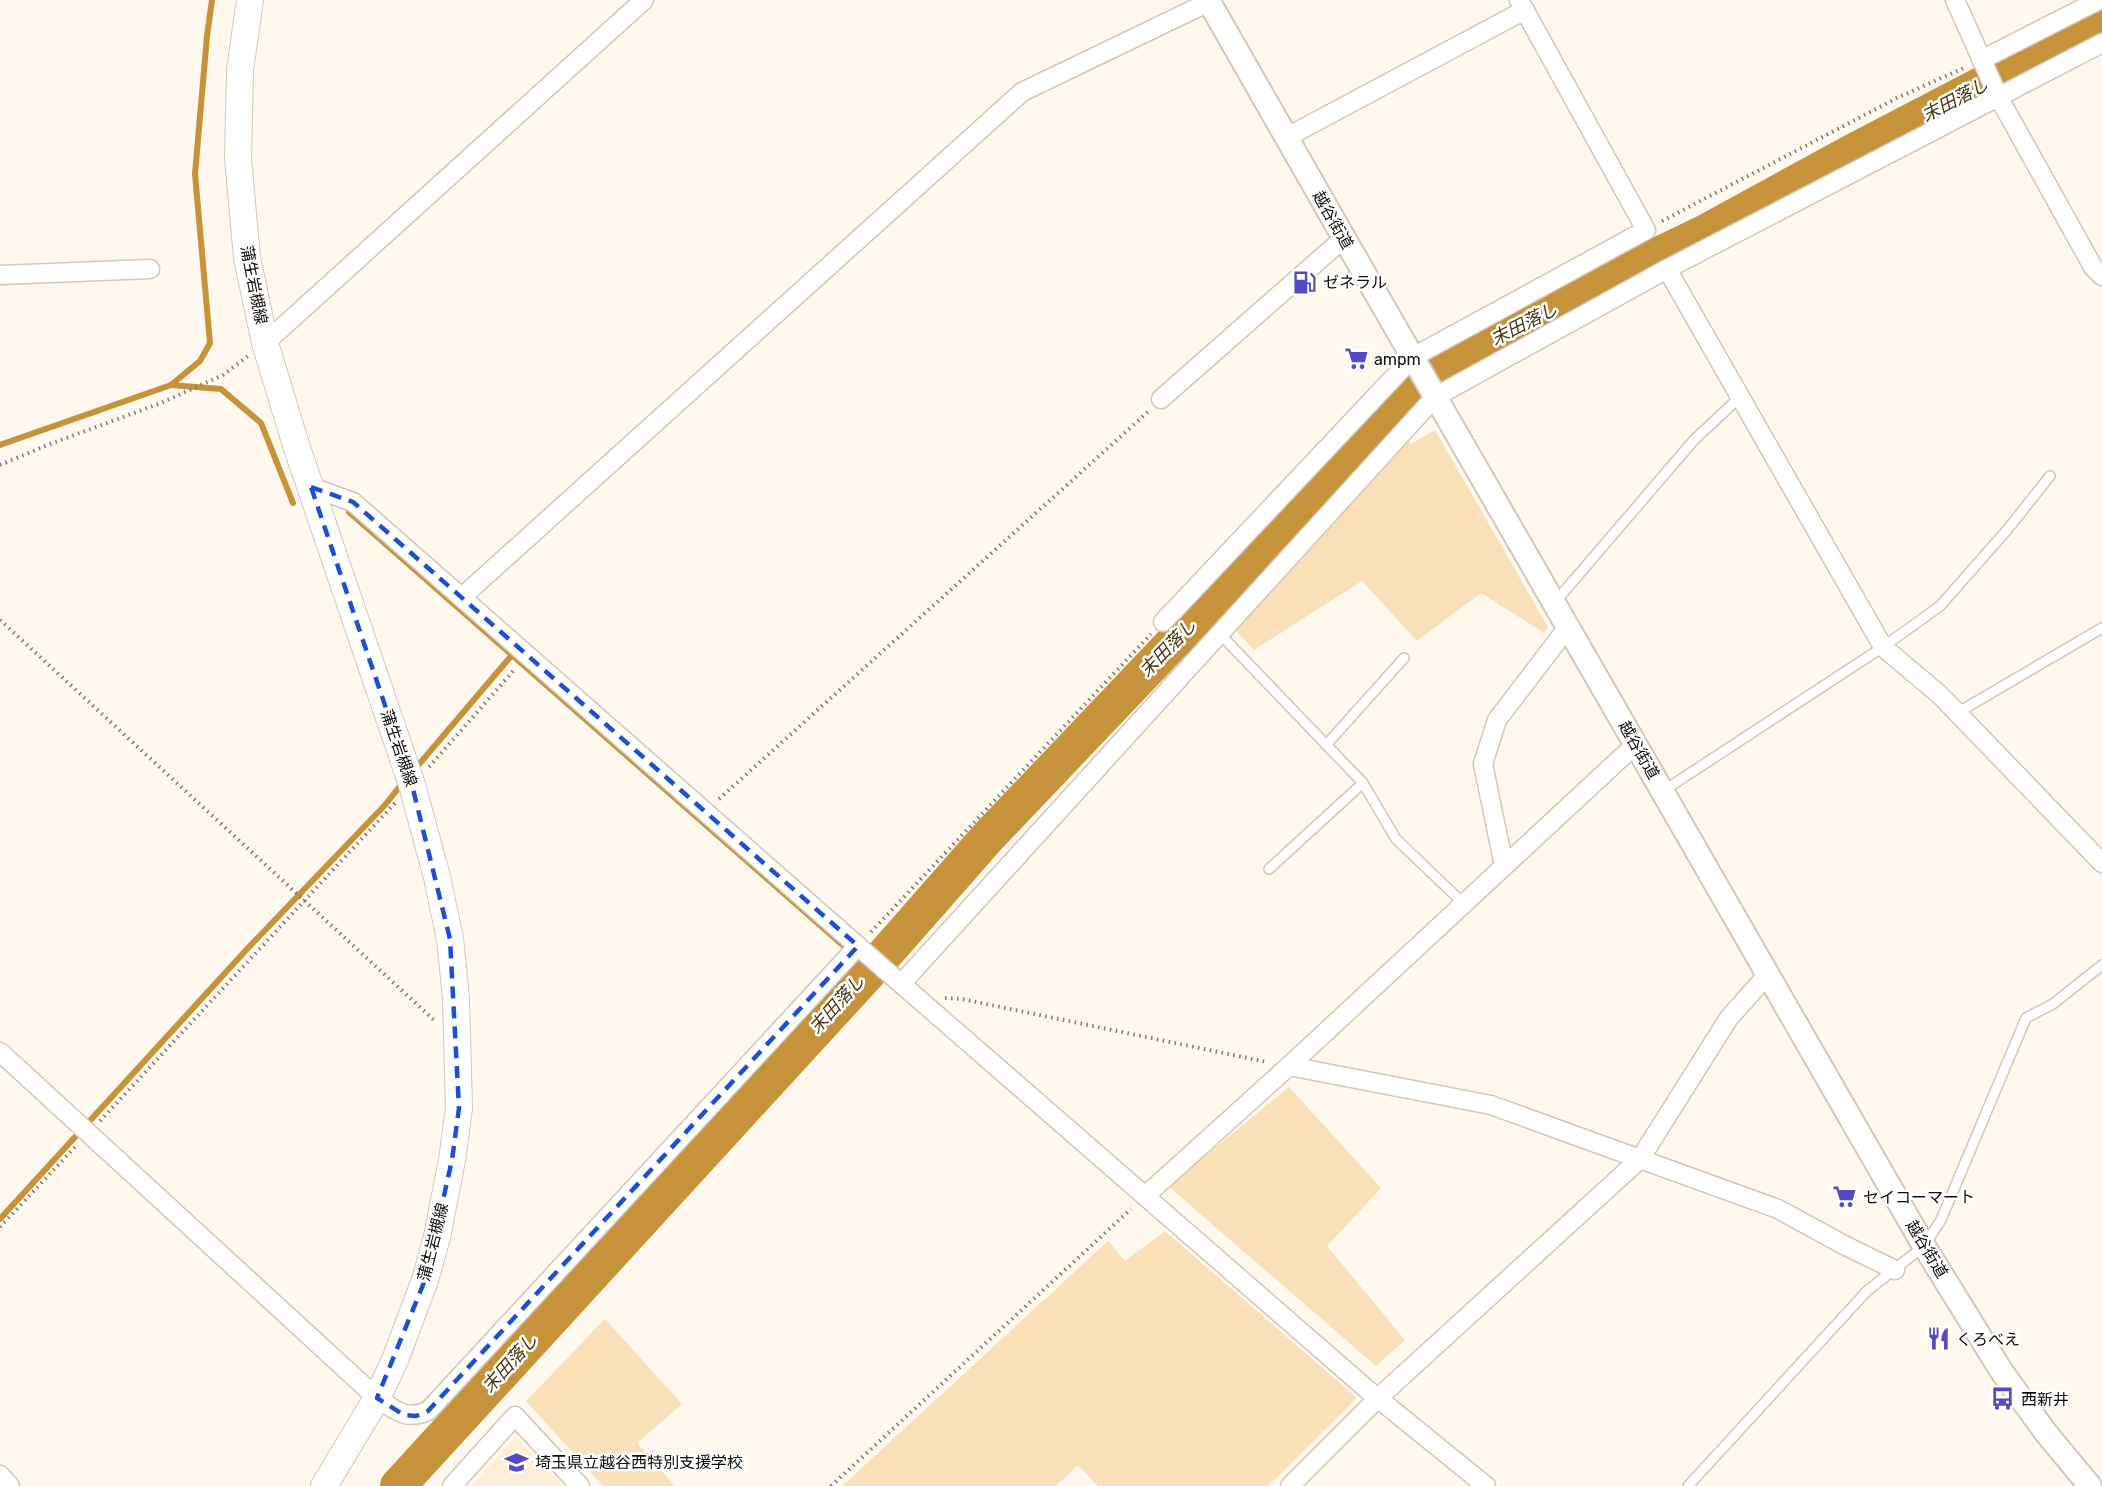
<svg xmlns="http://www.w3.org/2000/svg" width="2102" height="1486" font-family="Rubik,'Noto Sans JP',sans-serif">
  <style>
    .built { fill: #fdeed7 }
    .green { fill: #fae0b9 }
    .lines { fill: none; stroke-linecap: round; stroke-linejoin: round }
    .stream { stroke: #c6933a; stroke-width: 6 }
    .river { stroke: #c6933a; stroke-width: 36 }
    .service-casing { stroke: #d2c7b8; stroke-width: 12 }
    .minor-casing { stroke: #d2c7b8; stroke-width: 21 }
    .tertiary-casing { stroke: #d2c7b8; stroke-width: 26 }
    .secondary-casing { stroke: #d2c7b8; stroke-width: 28 }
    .path { stroke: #7f7b73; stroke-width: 4; stroke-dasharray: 1.5 4.5; stroke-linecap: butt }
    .service { stroke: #fff; stroke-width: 9 }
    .minor { stroke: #fff; stroke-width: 18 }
    .tertiary { stroke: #fff; stroke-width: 22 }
    .secondary { stroke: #fff; stroke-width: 26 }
    .marked { fill: none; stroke: #1d4ed8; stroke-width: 4.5; stroke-dasharray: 12 8; stroke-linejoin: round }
    .labels { text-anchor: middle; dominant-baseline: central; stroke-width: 5; stroke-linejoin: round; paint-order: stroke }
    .street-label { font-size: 16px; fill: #0f0c07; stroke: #fff }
    .poi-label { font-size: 16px; fill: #0f0c07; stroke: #fff; text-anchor: start }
    .water-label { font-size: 18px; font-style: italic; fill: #49340e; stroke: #fff }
  </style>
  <rect width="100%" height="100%" fill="#fef8ee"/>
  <polygon class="built" points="516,1437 563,1486 471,1486"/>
  <g class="green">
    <polygon points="1435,430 1548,627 1544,633 1481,593 1417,641 1362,581 1254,650 1235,630 1405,435 1411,444"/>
    <polygon points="1289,1087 1381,1188 1327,1246 1405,1340 1376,1366 1168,1186"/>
    <polygon points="1165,1231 1357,1398 1268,1486 1098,1486 1078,1465 1056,1486 842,1486 1108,1241 1125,1261"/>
    <polygon points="605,1319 682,1404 637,1443 675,1486 603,1486 526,1401"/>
  </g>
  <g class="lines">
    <g class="stream">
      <polyline points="171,385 221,389 261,423 293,503"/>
      <polyline points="0,445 171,385 200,361 210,343 195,174 207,36 212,0"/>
      <polyline points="349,512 871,970"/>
      <polyline points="415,769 512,655"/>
      <polyline points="0,1219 248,948 385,805 404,781"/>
    </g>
    <polyline class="river" points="398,1486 871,970 987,838 1246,566 1396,401 1441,366 1598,284 1704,233 1854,151 2102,22"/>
    <defs>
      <g id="service">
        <polyline points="1556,601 1694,440 1740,397"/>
        <polyline points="1219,633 1363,783 1396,839 1464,904"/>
        <polyline points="1957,713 2102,628"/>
        <polyline points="1326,745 1404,658"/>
        <polyline points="1663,791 1883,647 1940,606 2007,530 2050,476"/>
        <polyline points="1269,869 1363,783"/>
        <polyline points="1688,1486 1867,1291 1924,1246 1941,1220 2026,1018 2053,1004 2102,965"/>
      </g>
      <g id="minor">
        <polyline points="1955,0 1999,98 2093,267 2102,276"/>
        <polyline points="1981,60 2099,0"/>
        <polyline points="1287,137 1525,10"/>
        <polyline points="1667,269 1883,647 1940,695 2102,863"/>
        <polyline points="0,275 150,269"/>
        <polyline points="265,343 644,0"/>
        <polyline points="1161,399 1344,238"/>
        <polyline points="311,487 353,502 883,968 1369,1391 1486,1486"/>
        <polyline points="462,597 1022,92 1209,2"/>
        <polyline points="1163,622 1413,357 1646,230 1519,0"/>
        <polyline points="1504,866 1483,764 1497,720 1568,627"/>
        <polyline points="901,984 1435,397 1667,269 2102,43"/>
        <path d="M0 1052 377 1398C396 1410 405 1421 428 1411L858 946"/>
        <polyline points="1289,1066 1491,1105 1778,1209 1844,1245 1895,1270"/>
        <polyline points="1145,1196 1289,1066 1636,744"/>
        <polyline points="0,1475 10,1486"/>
        <polyline points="452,1486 515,1416 580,1486"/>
        <polyline points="1290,1486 1378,1398 1640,1159 1729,1018 1768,974"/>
      </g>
      <polyline id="tertiary" points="1208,0 1344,238 1924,1246 2002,1372 2046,1433 2090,1486"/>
      <polyline id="secondary" points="250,0 240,70 238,159 247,258 265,343 296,445 412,785 437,877 450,939 456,998 459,1108 452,1160 437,1237 425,1280 395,1360 377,1398 324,1486"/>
    </defs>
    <use href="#service" class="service-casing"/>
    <use href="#minor" class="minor-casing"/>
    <use href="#tertiary" class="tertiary-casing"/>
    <use href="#secondary" class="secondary-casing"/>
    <g class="path">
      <polyline points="1662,221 1897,98 1966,67"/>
      <polyline points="0,465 50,444 161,403 223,375 248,356"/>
      <polyline points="0,620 435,1021"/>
      <polyline points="429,767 515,669"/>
      <polyline points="719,799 1150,410"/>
      <polyline points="871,932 1151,634"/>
      <polyline points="945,998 962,999 1267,1062"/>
      <polyline points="100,1121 395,803"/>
      <polyline points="0,1227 76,1146"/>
      <polyline points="831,1486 1131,1209"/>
    </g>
    <use href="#service" class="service"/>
    <use href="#minor" class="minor"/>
    <use href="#tertiary" class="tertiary"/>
    <use href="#secondary" class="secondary"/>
  </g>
  <path class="marked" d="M311 487 353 502 858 946 428 1411 416 1416 404 1415 377 1398 425 1280 452 1160 459 1108 450 939 412 785Z"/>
  <defs>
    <symbol id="fuel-bare" viewBox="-9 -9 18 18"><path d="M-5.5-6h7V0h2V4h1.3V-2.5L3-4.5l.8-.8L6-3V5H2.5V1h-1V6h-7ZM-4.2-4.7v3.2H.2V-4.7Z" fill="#544ac2" stroke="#fff" stroke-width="2.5" paint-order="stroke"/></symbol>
    <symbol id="supermarket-bare" viewBox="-9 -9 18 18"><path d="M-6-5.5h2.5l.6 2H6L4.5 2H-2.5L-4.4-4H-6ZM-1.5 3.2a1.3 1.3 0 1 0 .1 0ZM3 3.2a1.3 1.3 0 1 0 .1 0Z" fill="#544ac2" stroke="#fff" stroke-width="2.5" paint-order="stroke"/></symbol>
    <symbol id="restaurant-bare" viewBox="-9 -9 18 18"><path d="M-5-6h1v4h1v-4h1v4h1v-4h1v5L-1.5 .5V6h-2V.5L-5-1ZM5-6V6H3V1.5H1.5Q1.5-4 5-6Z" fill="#544ac2" stroke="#fff" stroke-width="2.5" paint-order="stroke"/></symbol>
    <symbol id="bus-bare" viewBox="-9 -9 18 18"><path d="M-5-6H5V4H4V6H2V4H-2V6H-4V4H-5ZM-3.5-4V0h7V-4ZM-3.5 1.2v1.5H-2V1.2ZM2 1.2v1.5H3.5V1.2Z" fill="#544ac2" stroke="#fff" stroke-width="2.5" paint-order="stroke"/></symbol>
    <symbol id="school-bare" viewBox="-9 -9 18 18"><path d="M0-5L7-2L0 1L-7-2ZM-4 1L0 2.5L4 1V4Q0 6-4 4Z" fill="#544ac2" stroke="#fff" stroke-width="2.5" paint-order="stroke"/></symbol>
  </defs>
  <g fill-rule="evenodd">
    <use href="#fuel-bare" x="1288" y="266" width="33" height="33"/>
    <use href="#supermarket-bare" x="1340" y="342" width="33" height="33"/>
    <use href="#supermarket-bare" x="1828" y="1180" width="33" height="33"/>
    <use href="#restaurant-bare" x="1922" y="1322" width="33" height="33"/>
    <use href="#bus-bare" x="1986" y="1382" width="33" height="33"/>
    <use href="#school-bare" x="500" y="1446" width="33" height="33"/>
  </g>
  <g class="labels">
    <g class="street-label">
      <text transform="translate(1333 220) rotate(60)">越谷街道</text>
      <text transform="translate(254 285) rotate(79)">蒲生岩槻線</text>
      <text transform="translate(399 748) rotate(71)">蒲生岩槻線</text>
      <text transform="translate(1639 750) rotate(60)">越谷街道</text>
      <text transform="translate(433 1242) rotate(-76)">蒲生岩槻線</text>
      <text transform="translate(1927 1249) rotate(59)">越谷街道</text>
    </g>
    <g class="poi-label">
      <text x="1323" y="282">ゼネラル</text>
      <text x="1374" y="359">ampm</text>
      <text x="1863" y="1197">セイコーマート</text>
      <text x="1956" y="1339">くろべえ</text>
      <text x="2021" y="1399">西新井</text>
      <text x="535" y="1462">埼玉県立越谷西特別支援学校</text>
    </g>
    <g class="water-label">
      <text transform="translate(1955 100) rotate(-28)">末田落し</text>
      <text transform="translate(1524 324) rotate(-27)">末田落し</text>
      <text transform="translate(1168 648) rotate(-46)">末田落し</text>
      <text transform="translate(837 1004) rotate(-48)">末田落し</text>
      <text transform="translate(510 1363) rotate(-48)">末田落し</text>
    </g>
  </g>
</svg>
